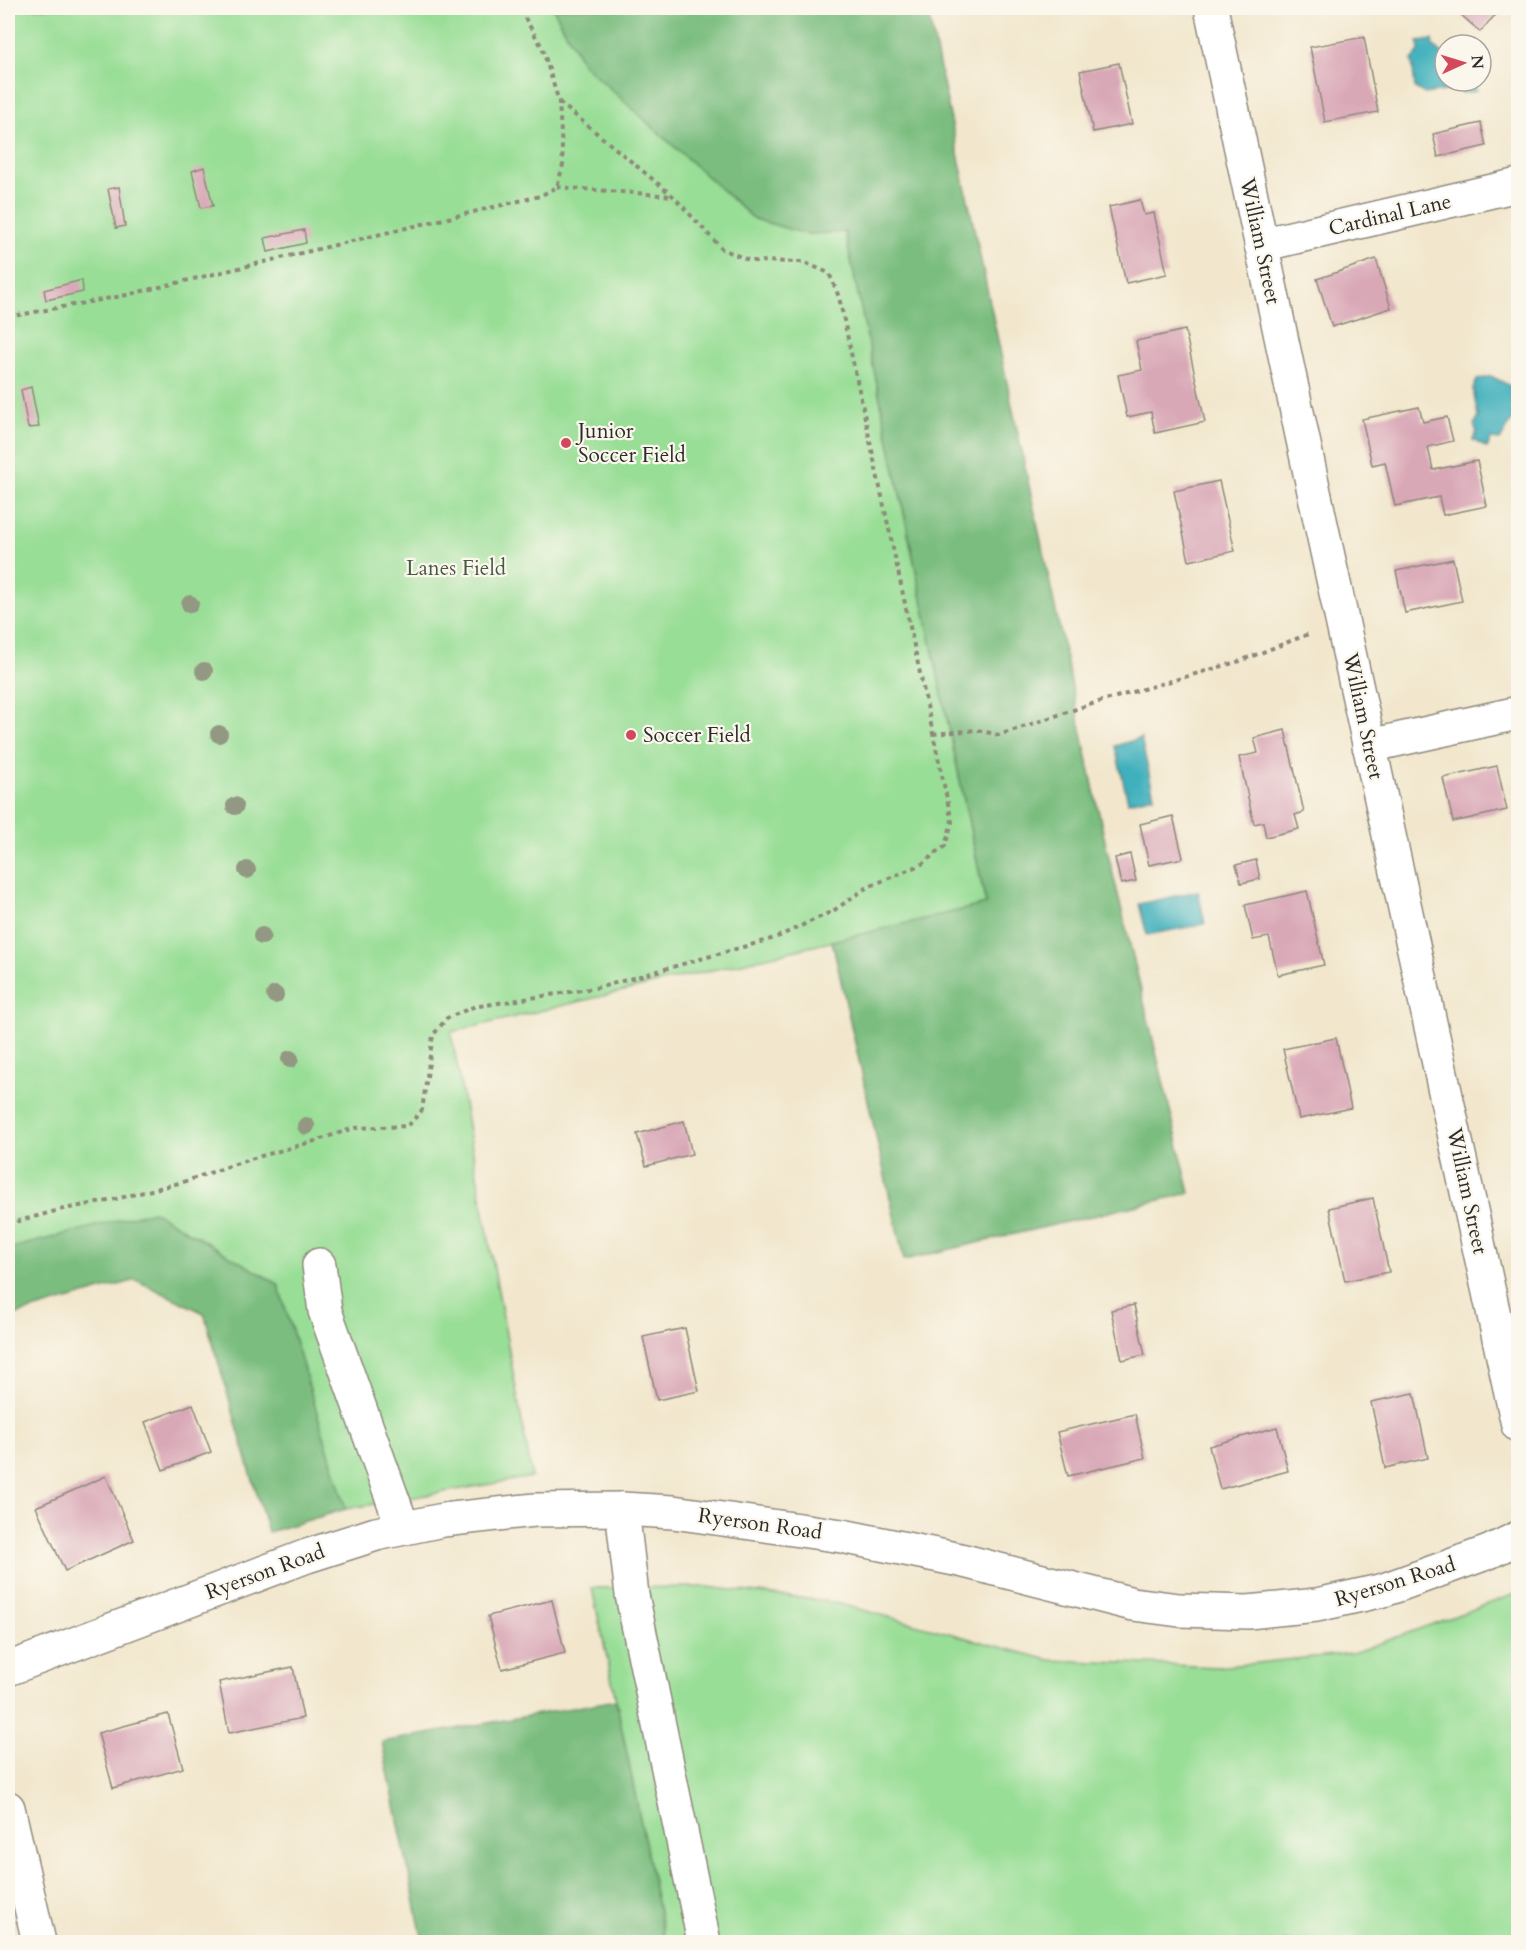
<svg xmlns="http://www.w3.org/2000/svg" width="1526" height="1950" font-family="Cardo,serif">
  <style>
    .green { fill: #99de96; stroke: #628460; stroke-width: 1.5 }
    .forest { fill: #7abd7f; stroke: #527455; stroke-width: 1.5 }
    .water { fill: #41b0bc; stroke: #366e74; stroke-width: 1.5 }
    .building { fill: #d9a8b7 }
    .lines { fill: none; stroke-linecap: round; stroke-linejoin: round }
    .minor-casing { stroke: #8e897c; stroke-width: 36 }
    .path { stroke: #8e897c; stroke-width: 4; stroke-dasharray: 4.5 4.5; stroke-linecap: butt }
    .minor { stroke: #fff; stroke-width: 33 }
    .tree { fill: #939883 }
    .poi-dot { fill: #d1495b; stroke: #fbf7ec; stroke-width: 2 }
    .labels { text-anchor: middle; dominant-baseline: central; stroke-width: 4.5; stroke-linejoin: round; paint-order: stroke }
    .street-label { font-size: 21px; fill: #2b2b2b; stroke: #fbf7ec }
    .poi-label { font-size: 21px; fill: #2b2b2b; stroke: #fbf7ec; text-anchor: start }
    .park-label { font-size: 21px; fill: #465846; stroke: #fbf7ec }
  </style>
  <rect width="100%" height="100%" fill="#fbf7ec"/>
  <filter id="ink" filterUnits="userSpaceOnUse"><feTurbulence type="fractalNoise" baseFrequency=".0167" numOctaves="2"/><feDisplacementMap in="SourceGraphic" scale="12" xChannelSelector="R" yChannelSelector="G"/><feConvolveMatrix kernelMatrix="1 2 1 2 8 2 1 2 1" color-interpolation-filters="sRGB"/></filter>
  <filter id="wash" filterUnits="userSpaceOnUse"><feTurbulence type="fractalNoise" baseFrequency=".008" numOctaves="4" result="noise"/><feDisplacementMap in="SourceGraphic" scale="24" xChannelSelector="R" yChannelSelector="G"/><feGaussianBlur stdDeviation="1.35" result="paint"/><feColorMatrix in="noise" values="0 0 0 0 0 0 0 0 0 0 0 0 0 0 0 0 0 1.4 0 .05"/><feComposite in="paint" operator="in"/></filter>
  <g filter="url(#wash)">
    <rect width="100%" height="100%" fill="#f2e7cd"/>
    <g class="green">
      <polygon points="8,8 553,8 583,64 806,234 845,232 986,905 451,1032 532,1477 346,1509 278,1284 153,1212 8,1249"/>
      <polygon points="707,1587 833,1602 1049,1660 1218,1667 1353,1653 1518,1593 1518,1942 665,1942 616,1700 592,1588"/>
    </g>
    <g class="forest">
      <polygon points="553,8 927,8 1104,837 1190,1193 904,1260 832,941 986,904 845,232 806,234 754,219 583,64"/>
      <polygon points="153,1211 278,1284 346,1509 268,1532 204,1313 136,1280 8,1317 8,1249"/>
      <polygon points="616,1700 665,1942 423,1942 382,1742"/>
    </g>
    <g class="water">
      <polygon points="1432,40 1433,46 1445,56 1445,81 1481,81 1481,53 1484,53 1486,76 1482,76 1482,81 1476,85 1476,91 1462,93 1462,88 1425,94 1415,88 1412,60 1419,52 1418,42"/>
      <polygon points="1491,376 1510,386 1513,418 1500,440 1491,439 1487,448 1473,440 1477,432 1474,425 1478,417 1473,389 1477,380"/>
      <polygon points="1141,738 1154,796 1128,802 1115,746"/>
      <polygon points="1198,891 1205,924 1147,935 1139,904"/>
    </g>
    <g id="blocks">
      <g class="building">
        <polygon points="1462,8 1487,8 1495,15 1480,32 1458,12"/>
        <polygon points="1364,37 1378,112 1325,122 1310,47"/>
        <polygon points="1119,63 1132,124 1093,132 1080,71"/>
        <polygon points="1481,123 1486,146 1438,157 1433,134"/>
        <polygon points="204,167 213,206 201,208 192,171"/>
        <polygon points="119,187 125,226 116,228 108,189"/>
        <polygon points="1140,200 1144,215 1154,213 1167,274 1126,283 1109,207"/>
        <polygon points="304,230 306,243 268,252 265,238"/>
        <polygon points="1376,259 1391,308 1332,327 1317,279"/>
        <polygon points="82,280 83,292 46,300 44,290"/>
        <polygon points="1185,330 1205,422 1155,433 1151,412 1127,417 1118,375 1142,370 1136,341"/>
        <polygon points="31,387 39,427 28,428 21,390"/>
        <polygon points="1419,407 1423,422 1447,417 1453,441 1428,447 1433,470 1477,461 1487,506 1443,515 1439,497 1395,506 1385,462 1372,465 1362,419"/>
        <polygon points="1219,481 1235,551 1189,561 1174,491"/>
        <polygon points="1453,559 1462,601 1405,613 1396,571"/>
        <polygon points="1285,730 1304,812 1295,815 1299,829 1266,837 1263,822 1254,824 1239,757 1258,753 1254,738"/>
        <polygon points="1497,766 1507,810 1453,822 1443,778"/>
        <polygon points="1173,816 1183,858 1149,865 1140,824"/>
        <polygon points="1130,854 1136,881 1121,884 1115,858"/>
        <polygon points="1256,860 1260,879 1241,883 1236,865"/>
        <polygon points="1307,891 1324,965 1278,975 1269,937 1253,940 1245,905"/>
        <polygon points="1336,1038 1351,1108 1299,1119 1283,1049"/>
        <polygon points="684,1121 692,1154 646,1166 637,1134"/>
        <polygon points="1373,1198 1389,1272 1345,1281 1329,1208"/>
        <polygon points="1134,1305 1145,1355 1122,1360 1111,1310"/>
        <polygon points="685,1328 699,1391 657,1400 643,1337"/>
        <polygon points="1414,1393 1428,1458 1385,1468 1371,1402"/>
        <polygon points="193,1404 211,1452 163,1470 145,1422"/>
        <polygon points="1135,1414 1145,1458 1068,1476 1057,1432"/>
        <polygon points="1277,1427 1288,1471 1220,1489 1209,1446"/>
        <polygon points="106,1476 134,1540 65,1571 36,1507"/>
        <polygon points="552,1600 565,1653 502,1669 488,1616"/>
        <polygon points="293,1667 303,1718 229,1733 219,1682"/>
        <polygon points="168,1714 183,1768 113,1788 98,1733"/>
      </g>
    </g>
  </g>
  <g filter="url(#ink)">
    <use href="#blocks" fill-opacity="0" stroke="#8e897c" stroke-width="1.5"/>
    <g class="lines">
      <defs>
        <g id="minor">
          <polyline points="1211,8 1319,515 1518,1425"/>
          <polyline points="1261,245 1518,185"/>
          <polyline points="1369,746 1518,713"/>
          <polyline points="319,1265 325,1311 403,1528"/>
          <polyline points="622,1509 632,1595 704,1942"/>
          <polyline points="8,1669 307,1556 376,1534 443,1520 535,1510 622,1509 673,1512 842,1536 960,1560 1133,1604 1179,1610 1248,1612 1317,1605 1384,1590 1489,1552 1518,1538"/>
          <polyline points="8,1808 39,1942"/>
        </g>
      </defs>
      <use href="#minor" class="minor-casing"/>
      <g class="path">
        <polyline points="557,187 673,196"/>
        <polyline points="8,317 122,296 540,196 557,187 563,165 559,102 542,47 519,8"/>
        <polyline points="933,734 977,730 999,735 1085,706 1240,661 1311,633"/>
        <polyline points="8,1224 63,1209 108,1201 183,1182 247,1160 315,1141 354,1128 408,1126 422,1110 433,1035 447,1018 473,1007 601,987 775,938 833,911 866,888 922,864 945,846 952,822 839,297 829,273 803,262 751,261 722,249 673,196 559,102"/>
      </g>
      <use href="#minor" class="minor"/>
    </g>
    <g class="tree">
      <circle cx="190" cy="604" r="9"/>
      <circle cx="204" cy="671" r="9"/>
      <circle cx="219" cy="734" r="9"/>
      <circle cx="235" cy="806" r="9"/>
      <circle cx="247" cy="870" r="9"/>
      <circle cx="262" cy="936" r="9"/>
      <circle cx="275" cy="995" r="9"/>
      <circle cx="290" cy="1059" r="9"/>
      <circle cx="306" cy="1126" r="9"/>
    </g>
  </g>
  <g class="poi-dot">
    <circle cx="566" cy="443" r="6"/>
    <circle cx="631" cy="735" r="6"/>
  </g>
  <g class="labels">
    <g class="street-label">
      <text transform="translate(1390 215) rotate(-13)">Cardinal Lane</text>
      <text transform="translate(1260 241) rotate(78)">William Street</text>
      <text transform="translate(1363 716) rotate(78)">William Street</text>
      <text transform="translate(1467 1191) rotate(78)">William Street</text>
      <text transform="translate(760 1524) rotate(8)">Ryerson Road</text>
      <text transform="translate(265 1572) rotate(-20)">Ryerson Road</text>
      <text transform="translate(1395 1582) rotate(-17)">Ryerson Road</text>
    </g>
    <g class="poi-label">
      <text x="578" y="431">Junior<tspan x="578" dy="24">Soccer Field</tspan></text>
      <text x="643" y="735">Soccer Field</text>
    </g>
    <g class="park-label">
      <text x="456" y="568">Lanes Field</text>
    </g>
  </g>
  <rect width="1526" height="1950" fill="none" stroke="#fbf7ec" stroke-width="30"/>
  <g transform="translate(1463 63) rotate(86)"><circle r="28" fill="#fbf7ec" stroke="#a8a59f" stroke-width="1.5"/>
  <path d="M0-4.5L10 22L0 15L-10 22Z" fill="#d1495b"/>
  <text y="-9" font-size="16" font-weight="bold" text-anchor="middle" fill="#2b2b2b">N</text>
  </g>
</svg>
